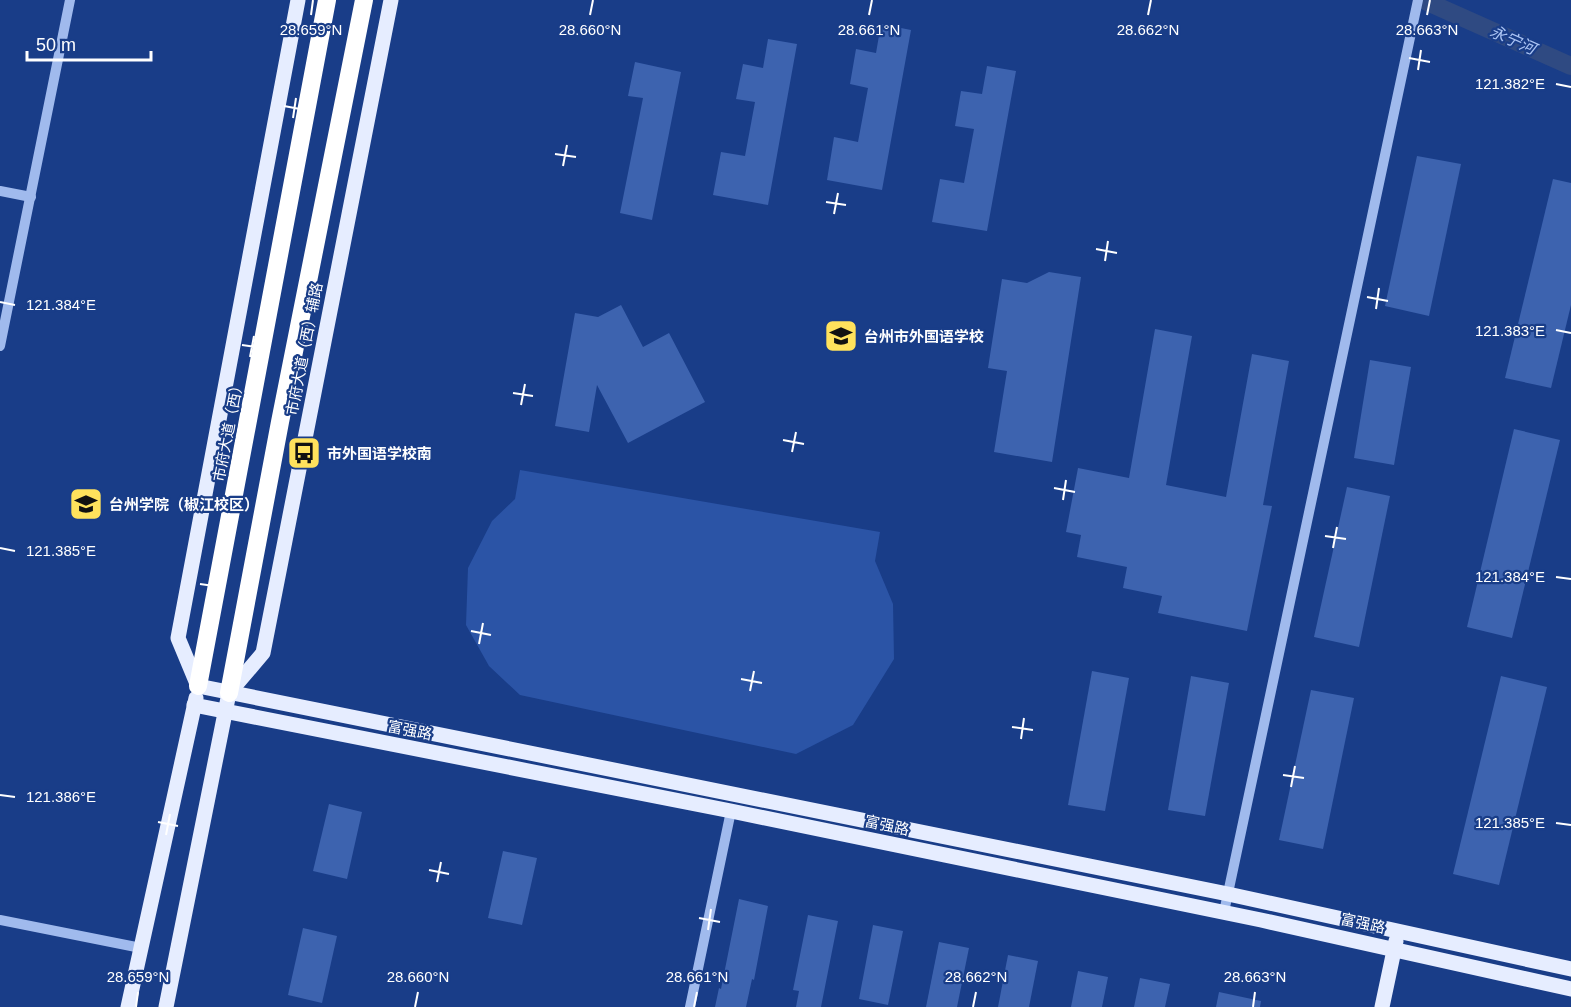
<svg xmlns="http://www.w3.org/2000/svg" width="1571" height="1007" font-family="Arial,'Noto Sans SC',sans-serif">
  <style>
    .pitch { fill: #2b54a6 }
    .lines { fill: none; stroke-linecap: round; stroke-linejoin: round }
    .canal { stroke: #2f4a82; stroke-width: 18 }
    .building { fill: #3d63af }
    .minor { stroke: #a0baed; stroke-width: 10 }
    .major { stroke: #e6edff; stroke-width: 15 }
    .highway { stroke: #fff; stroke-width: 18 }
    .ticks { fill: none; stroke: #fff; stroke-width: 2 }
    .labels { text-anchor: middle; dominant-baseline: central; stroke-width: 4.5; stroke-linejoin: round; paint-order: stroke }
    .poi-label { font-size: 15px; font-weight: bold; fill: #fff; stroke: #193d88; text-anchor: start }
    .street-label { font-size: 15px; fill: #fff; stroke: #193d88 }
    .water-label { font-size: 16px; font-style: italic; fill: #acc5f4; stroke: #193d88 }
    .ticks-label { font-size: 15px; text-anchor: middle; fill: #fff; stroke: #193d88; stroke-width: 4.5; stroke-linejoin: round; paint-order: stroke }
  </style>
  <rect width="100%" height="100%" fill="#193d88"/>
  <polygon class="pitch" points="520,470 880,532 875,561 893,604 894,659 853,725 796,754 520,695 489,666 466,625 468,568 492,521 515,499"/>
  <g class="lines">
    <polyline class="canal" points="1423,0 1571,66"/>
  </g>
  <g class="building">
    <polygon points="881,24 911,30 882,190 827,180 834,137 858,142 868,88 850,84 856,49 876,53"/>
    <polygon points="768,39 797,44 768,205 713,195 721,152 745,156 755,102 736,99 743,64 763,68"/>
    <polygon points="635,62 681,72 652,220 620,213 643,98 628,96"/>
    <polygon points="987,66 1016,71 987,231 932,222 940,179 964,183 974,129 955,126 961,91 982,94"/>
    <polygon points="1417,156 1461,164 1429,316 1385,306"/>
    <polygon points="1553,179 1571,183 1571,305 1551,388 1505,378"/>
    <polygon points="1049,272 1081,277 1052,462 994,452 1007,371 988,368 1002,279 1027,283"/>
    <polygon points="621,305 643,347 669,333 705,402 628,443 597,385 589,432 555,426 575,313 598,317"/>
    <polygon points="1155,329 1192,336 1166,485 1226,497 1252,354 1289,361 1263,505 1272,506 1247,631 1158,613 1162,596 1123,588 1127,567 1077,557 1081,535 1066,532 1078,468 1129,478"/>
    <polygon points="1370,360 1411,367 1394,465 1354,458"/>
    <polygon points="1514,429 1560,440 1512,638 1467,627"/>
    <polygon points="1347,487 1390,496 1359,647 1314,637"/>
    <polygon points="1092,671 1129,678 1105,811 1068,805"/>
    <polygon points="1191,676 1229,683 1205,816 1168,810"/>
    <polygon points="1501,676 1547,687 1499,885 1453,874"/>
    <polygon points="1311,690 1354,698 1323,849 1279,840"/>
    <polygon points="329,804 362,812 347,879 313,871"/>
    <polygon points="503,851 537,858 522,925 488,918"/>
    <polygon points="739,899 768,906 754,980 752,979 746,1007 715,1007 719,988 721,989"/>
    <polygon points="808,915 838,921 821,1007 796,1007 799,991 793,990"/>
    <polygon points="873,925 903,931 888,1005 859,999"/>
    <polygon points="303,928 337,936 322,1003 288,995"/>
    <polygon points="939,942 969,948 957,1007 926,1007"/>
    <polygon points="1008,955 1038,961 1029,1007 998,1007"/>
    <polygon points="1078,971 1108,977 1102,1007 1071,1007"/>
    <polygon points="1140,978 1170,984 1165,1007 1134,1007"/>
    <polygon points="1219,992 1261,1001 1260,1007 1216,1007"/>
  </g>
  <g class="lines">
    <g class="minor">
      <polyline points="0,191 31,197"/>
      <polyline points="0,346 70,0"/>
      <polyline points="1224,912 1418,0"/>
      <polyline points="0,920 141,948"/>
      <polyline points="690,1007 731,811"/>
    </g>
    <g class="major">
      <polyline points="198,686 1228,894 1571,969"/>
      <polyline points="198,686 178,638 298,0"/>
      <polyline points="194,705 731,811 1261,920 1571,989"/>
      <polyline points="128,1007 196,698"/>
      <polyline points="166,1007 229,693 263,653 391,0"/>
      <polyline points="1382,1007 1396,941"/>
    </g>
    <g class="highway">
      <polyline points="198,686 327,0"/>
      <polyline points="229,693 280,422 364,0"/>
    </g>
  </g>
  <path class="ticks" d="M311 15 313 0M590 15 593 0M869 15 872 0M1148 15 1151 0M1427 15 1430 0M1409 58 1430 62M1418 70 1421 50M1556 84 1571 87M284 106 305 110M293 118 296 98M555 154 576 157M563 166 567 145M826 202 846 205M834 214 838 193M1096 249 1117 253M1105 261 1108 241M1367 297 1388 301M0 302 15 305M1376 309 1379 288M1556 330 1571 333M242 345 263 348M250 357 254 336M513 393 533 396M521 405 525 384M783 440 804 444M792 452 796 432M1054 488 1075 492M1063 500 1066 480M1325 536 1346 539M0 548 15 551M1333 548 1337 527M1556 577 1571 579M200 584 221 587M208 596 212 575M471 631 491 635M479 644 483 623M741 679 762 683M750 691 754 671M1012 727 1033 730M1021 739 1024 718M1283 775 1304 778M1291 787 1295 766M0 795 15 797M158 822 178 826M1556 823 1571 825M166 835 170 814M429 870 449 874M437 882 441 862M699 918 720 922M708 930 711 909M136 1007 138 992M415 1007 418 992M694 1007 697 992M973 1007 976 992M1253 1007 1255 992"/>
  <defs>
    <symbol id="school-square" viewBox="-11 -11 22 22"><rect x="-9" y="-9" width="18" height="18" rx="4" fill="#ffe25c" stroke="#193d88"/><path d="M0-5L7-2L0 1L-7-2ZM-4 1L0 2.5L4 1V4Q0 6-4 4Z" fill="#111"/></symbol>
    <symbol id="bus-square" viewBox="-11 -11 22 22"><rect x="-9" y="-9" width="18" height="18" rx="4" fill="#ffe25c" stroke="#193d88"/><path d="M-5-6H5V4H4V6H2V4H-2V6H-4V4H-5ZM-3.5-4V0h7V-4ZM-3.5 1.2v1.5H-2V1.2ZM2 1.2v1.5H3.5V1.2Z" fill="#111"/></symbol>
    <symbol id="university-square" viewBox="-11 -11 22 22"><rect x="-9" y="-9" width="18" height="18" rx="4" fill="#ffe25c" stroke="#193d88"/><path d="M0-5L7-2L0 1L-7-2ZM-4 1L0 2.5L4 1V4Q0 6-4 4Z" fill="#111"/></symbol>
  </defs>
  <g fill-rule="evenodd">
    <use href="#school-square" x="822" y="317" width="38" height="38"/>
    <use href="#bus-square" x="285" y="434" width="38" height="38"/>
    <use href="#university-square" x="67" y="485" width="38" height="38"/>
  </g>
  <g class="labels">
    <g class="poi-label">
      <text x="864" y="336">台州市外国语学校</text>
      <text x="327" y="453">市外国语学校南</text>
      <text x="109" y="504">台州学院（椒江校区）</text>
    </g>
    <g class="street-label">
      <text transform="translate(304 349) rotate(-79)">市府大道（西）辅路</text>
      <text transform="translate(228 430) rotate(-79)">市府大道（西）</text>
      <text transform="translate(410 730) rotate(11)">富强路</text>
      <text transform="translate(887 825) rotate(12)">富强路</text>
      <text transform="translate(1363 923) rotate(12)">富强路</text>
    </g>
    <g class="water-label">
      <text transform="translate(1513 40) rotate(24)">永宁河</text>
    </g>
  </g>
  <g class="ticks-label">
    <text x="311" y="35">28.659°N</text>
    <text x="590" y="35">28.660°N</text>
    <text x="869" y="35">28.661°N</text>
    <text x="1148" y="35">28.662°N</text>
    <text x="1427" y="35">28.663°N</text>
    <text x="1510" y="89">121.382°E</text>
    <text x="61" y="310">121.384°E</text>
    <text x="1510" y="336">121.383°E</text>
    <text x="61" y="556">121.385°E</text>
    <text x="1510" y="582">121.384°E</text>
    <text x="61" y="802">121.386°E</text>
    <text x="1510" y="828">121.385°E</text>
    <text x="138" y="982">28.659°N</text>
    <text x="418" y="982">28.660°N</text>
    <text x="697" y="982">28.661°N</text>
    <text x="976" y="982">28.662°N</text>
    <text x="1255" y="982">28.663°N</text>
  </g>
  <path d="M27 51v9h124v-9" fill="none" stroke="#ffffff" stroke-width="3"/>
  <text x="36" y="51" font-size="18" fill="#ffffff" stroke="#193d88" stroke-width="4.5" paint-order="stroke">50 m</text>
</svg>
